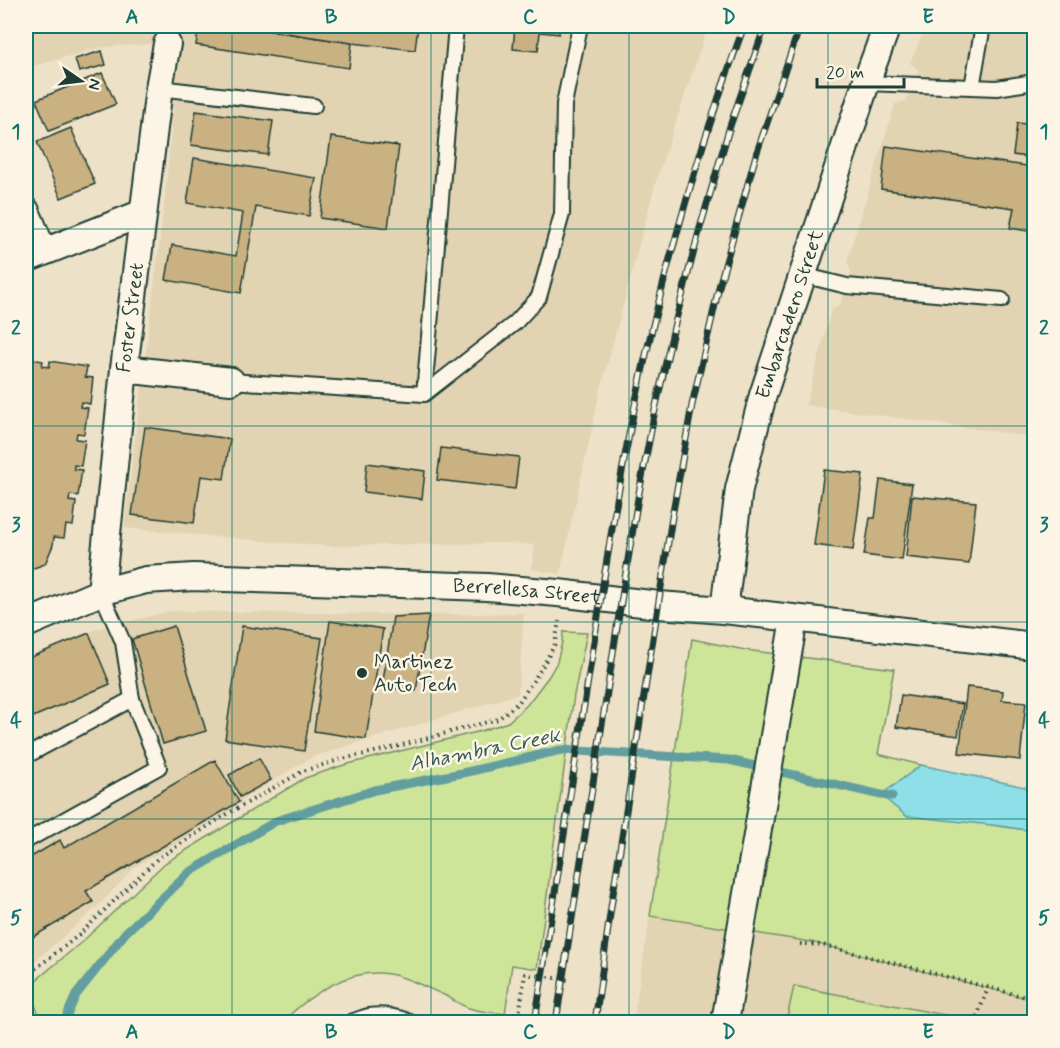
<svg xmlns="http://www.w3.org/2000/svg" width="1060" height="1048" font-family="Mynerve,sans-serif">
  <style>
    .built { fill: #e2d3b2 }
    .green { fill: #cee499; stroke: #769066; stroke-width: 1.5 }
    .water { fill: #8edfe8; stroke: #629ea0; stroke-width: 1.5 }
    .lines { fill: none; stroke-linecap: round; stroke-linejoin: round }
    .stream { stroke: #629ea0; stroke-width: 9 }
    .building { fill: #cab181; stroke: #1f3d34; stroke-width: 1.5 }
    .lane-casing { stroke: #1f3d34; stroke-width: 18 }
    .street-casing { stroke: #1f3d34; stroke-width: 30 }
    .path { stroke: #1f3d34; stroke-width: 4; stroke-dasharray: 1.5 4.5; stroke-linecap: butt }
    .lane { stroke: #fcf5e5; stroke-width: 14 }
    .street { stroke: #fcf5e5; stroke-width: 26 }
    .rail-casing { stroke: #1f3d34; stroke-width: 7 }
    .rail { stroke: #fcf5e5; stroke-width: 4.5; stroke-dasharray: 14; stroke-linecap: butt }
    .grid { fill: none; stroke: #0f766e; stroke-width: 1.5; stroke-opacity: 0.55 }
    .poi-dot { fill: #1f3d34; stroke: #fcf5e5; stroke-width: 2 }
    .labels { text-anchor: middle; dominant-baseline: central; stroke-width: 5; stroke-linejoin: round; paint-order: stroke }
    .street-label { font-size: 20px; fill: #1f3d34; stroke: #fcf5e5 }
    .poi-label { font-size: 20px; fill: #1f3d34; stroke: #fcf5e5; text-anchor: start }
    .water-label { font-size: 21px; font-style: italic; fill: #355d58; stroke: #fcf5e5 }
    .neatline { fill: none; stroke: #0f766e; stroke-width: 2 }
    .grid-label { font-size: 20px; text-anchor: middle; font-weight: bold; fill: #0f766e }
  </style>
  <rect width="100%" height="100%" fill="#ede1c7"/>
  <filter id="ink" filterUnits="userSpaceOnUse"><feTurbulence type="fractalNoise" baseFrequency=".0167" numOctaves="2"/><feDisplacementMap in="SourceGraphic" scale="12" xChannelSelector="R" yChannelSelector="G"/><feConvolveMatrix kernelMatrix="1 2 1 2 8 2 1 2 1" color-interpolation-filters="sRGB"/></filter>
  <g filter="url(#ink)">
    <g class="built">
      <polygon points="26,26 708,26 656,181 599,396 560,574 532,569 535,545 511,543 327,546 263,541 124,528 164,206 179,48 156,44 102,47 26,68"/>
      <polygon points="926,26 1034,26 1034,437 806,405 831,311 841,303 851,272 847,261 895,104 906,101 918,70 910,63"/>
      <polygon points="171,611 429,615 524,613 518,694 312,757 239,802 224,816 136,866 97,907 26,969 26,659 97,629"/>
      <polygon points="650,916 811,942 1034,1000 1034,1022 633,1022"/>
    </g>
    <g class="green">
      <path d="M563 632 587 633 574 695 537 969 512 965 505 1014C493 1012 480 1012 469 1008 460 1005 452 999 444 995 430 989 416 982 401 977 356 962 313 992 282 1022H36L39 1015 28 987 83 941 165 863 305 778 344 765 481 731 508 722 527 705 549 676 557 662 562 642Z"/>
      <polygon points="692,639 745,650 894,669 878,754 921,765 882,795 992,825 1034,831 1034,1000 811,942 650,916"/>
      <polygon points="794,986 950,1016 947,1022 786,1022"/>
    </g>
    <polygon class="water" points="921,765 1034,789 1034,831 992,825 906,816 881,795"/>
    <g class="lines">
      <polyline class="stream" points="64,1022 76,995 126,932 190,872 276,821 375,790 467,772 561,750 729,760 881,795 892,796"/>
    </g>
    <g class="building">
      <polygon points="199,26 239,26 352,43 349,68 196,45"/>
      <polygon points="253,26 418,26 415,50 352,43 253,28"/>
      <polygon points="515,26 560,26 559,34 540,32 538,51 513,49"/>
      <polygon points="102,51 106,65 79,72 75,59"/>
      <polygon points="102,73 116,104 49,131 36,100"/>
      <polygon points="196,111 273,121 268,155 191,145"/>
      <polygon points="1017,123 1034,125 1034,158 1013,155"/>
      <polygon points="71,128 95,184 61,198 37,142"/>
      <polygon points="331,137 399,146 388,228 320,218"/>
      <polygon points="886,146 1034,167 1034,232 1010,228 1014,208 881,189"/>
      <polygon points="194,158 316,178 309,216 256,207 241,293 166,280 172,245 236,256 243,213 187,203"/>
      <polygon points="26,358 43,361 42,366 49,367 50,361 87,367 85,377 93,378 90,404 81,402 80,407 88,408 84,434 77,433 76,439 85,440 81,466 74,465 74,469 82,470 78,496 70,495 69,501 76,502 73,526 66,525 64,538 54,537 53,545 45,564 34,568 26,567"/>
      <polygon points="145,427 230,439 224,479 201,476 194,523 132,515"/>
      <polygon points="441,448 519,457 515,489 437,480"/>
      <polygon points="367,463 425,471 422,499 364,492"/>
      <polygon points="824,470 863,474 853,550 814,545"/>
      <polygon points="880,480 912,484 902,560 864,555 870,518 875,518"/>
      <polygon points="912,496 976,502 969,564 906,557"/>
      <polygon points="429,615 416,691 382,687 393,617"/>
      <polygon points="330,621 383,629 366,739 314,731"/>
      <polygon points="174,626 206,731 163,744 132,639"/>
      <polygon points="242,626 322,638 304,751 225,739"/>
      <polygon points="89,633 110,684 26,720 26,659"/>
      <polygon points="967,687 1003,691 1002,700 1026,702 1020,760 959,753"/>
      <polygon points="901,695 963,704 958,736 896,727"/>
      <polygon points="259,758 271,780 240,797 229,775"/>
      <polygon points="215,760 239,802 86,891 93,902 26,941 26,860 60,840 64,848"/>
    </g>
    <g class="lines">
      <defs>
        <g id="lane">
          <polyline points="167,44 170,26"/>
          <polyline points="866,83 997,88 1034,82"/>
          <polyline points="972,87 983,26"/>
          <polyline points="159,88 314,106"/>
          <polyline points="802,275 847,286 1002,300"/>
          <polyline points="231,381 424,394 515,323 539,297 562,214 564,104 580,26"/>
          <polyline points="424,394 456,26"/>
          <polyline points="26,756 132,699"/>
          <polyline points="26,841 159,767 132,699 123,642 101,592"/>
          <path d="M351 1022C357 1020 364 1017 370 1016 383 1014 399 1017 410 1022"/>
        </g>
        <g id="street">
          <polyline points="26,211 43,251"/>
          <polyline points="26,259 143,213"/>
          <polyline points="124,369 231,381"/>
          <path id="s1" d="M101 592 124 369 159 88 167 44"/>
          <path id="s2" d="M724 610 739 489 763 395 866 83 887 26"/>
          <path id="s3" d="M26 624 101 592 146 580 194 577 487 587 558 593 659 605 724 610 1034 646"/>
          <polyline points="725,1022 794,619"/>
        </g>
      </defs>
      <use href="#lane" class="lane-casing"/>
      <use href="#street" class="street-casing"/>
      <g class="path">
        <polyline points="800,944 823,945 1034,999"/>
        <polyline points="26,976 79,935 157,859 224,816 303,771 342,759 384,750 498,719 519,702 541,669 555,644 559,621"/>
        <polyline points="518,1022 525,974 570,980"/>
        <polyline points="975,1022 988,988"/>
      </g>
      <use href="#lane" class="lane"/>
      <use href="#street" class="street"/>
      <defs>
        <g id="rail">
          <path d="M535 1022C550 921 567 820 582 718 599 612 614 505 636 400 663 273 699 147 744 26"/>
          <polyline points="556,1022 618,621 638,498 655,410 674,327 700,228 730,126 765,26"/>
          <polyline points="595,1022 611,907 672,517 692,405 720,283 756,155 800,26"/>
        </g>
      </defs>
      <use href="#rail" class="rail-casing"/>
      <use href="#rail" class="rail"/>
    </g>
  </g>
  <path class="grid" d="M232 26V1022M431 26V1022M629 26V1022M828 26V1022M26 229H1034M26 426H1034M26 622H1034M26 819H1034"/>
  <circle class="poi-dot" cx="362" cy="673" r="6"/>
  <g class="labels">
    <g class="street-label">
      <text stroke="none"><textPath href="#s2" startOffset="304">Embarcadero Street</textPath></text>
      <text stroke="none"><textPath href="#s1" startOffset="276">Foster Street</textPath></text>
      <text stroke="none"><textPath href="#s3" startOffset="510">Berrellesa Street</textPath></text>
    </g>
    <g class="poi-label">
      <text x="374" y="662">Martinez<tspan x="374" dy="23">Auto Tech</tspan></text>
    </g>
    <g class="water-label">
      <text transform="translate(485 750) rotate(-11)">Alhambra Creek</text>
    </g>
  </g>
  <rect width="1060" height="1048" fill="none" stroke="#fcf5e5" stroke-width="66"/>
  <g transform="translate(81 81) rotate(104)" stroke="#fcf5e5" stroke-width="4.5" paint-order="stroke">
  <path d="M0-4.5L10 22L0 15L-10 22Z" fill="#1f3d34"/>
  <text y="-9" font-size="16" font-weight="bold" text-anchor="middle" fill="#1f3d34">N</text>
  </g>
  <path d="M817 78v9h87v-9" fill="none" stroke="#1f3d34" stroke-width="3"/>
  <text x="826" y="78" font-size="18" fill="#1f3d34" stroke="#fcf5e5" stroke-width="4.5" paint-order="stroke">20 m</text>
  <rect x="33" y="33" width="994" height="982" class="neatline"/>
  <g class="grid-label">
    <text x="132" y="23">A</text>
    <text x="331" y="23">B</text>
    <text x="530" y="23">C</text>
    <text x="729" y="23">D</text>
    <text x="928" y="23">E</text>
    <text x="16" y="138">1</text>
    <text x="1044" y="138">1</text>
    <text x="16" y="334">2</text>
    <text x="1044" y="334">2</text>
    <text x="16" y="531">3</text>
    <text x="1044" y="531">3</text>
    <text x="16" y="727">4</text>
    <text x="1044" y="727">4</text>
    <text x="16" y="924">5</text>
    <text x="1044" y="924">5</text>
    <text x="132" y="1038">A</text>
    <text x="331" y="1038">B</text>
    <text x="530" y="1038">C</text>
    <text x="729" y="1038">D</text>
    <text x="928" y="1038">E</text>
  </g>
</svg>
